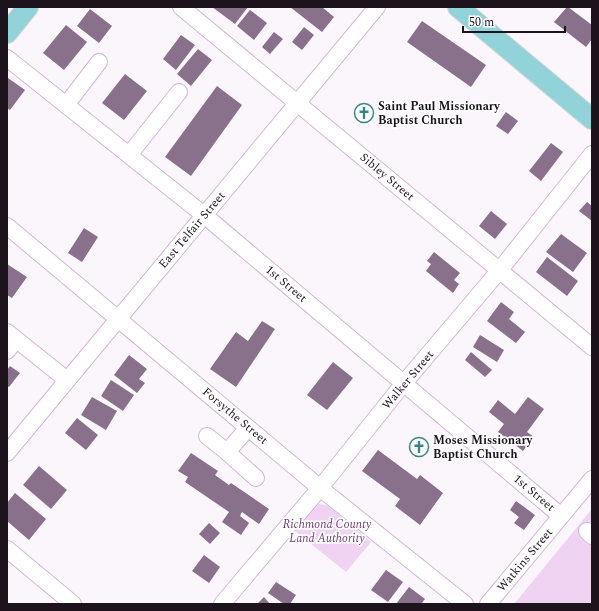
<svg xmlns="http://www.w3.org/2000/svg" width="599" height="611" font-family="Spectral,serif">
  <style>
    .green { fill: #f0d2f2 }
    .building { fill: #89718b }
    .lines { fill: none; stroke-linecap: round; stroke-linejoin: round }
    .minor-casing { stroke: #d2b8d5; stroke-width: 18 }
    .major-casing { stroke: #d6d5d6; stroke-width: 22 }
    .minor { stroke: #fff; stroke-width: 16 }
    .major { stroke: #91d3d9; stroke-width: 20 }
    .labels { text-anchor: middle; dominant-baseline: central; stroke-width: 3.5; stroke-linejoin: round; paint-order: stroke }
    .poi-label { font-size: 12px; font-weight: bold; fill: #1c131d; stroke: #fff; text-anchor: start }
    .street-label { font-size: 12px; fill: #1c131d; stroke: #fff }
    .park-label { font-size: 12px; font-style: italic; fill: #6f4174; stroke: #fff }
  </style>
  <rect width="100%" height="100%" fill="#fbf6fc"/>
  <g class="green">
    <polygon points="319,504 329,506 371,542 346,572 295,531 310,512"/>
    <polygon points="592,509 592,604 514,604"/>
  </g>
  <g class="building">
    <polygon points="212,7 248,7 235,24"/>
    <polygon points="290,7 322,7 334,17 322,32"/>
    <polygon points="567,7 568,7 592,25 592,39 586,47 554,22"/>
    <polygon points="90,9 112,26 99,43 77,26"/>
    <polygon points="250,10 267,23 254,40 237,26"/>
    <polygon points="422,21 486,65 471,87 407,42"/>
    <polygon points="66,25 87,42 64,70 43,53"/>
    <polygon points="304,27 314,35 302,50 292,42"/>
    <polygon points="274,32 283,39 270,54 262,47"/>
    <polygon points="181,35 195,45 176,70 163,59"/>
    <polygon points="198,49 212,60 191,86 177,74"/>
    <polygon points="125,74 147,91 124,120 102,103"/>
    <polygon points="8,78 25,90 10,110 7,108"/>
    <polygon points="217,86 242,105 191,176 165,157"/>
    <polygon points="506,112 518,121 508,134 496,126"/>
    <polygon points="551,143 563,152 541,181 529,171"/>
    <polygon points="587,202 592,206 592,221 579,211"/>
    <polygon points="491,211 507,224 495,239 479,226"/>
    <polygon points="84,228 98,237 82,262 68,253"/>
    <polygon points="561,234 587,253 573,272 546,252"/>
    <polygon points="434,252 460,273 454,280 459,284 453,293 426,271 431,264 427,261"/>
    <polygon points="547,257 578,281 567,296 536,272"/>
    <polygon points="7,264 27,277 12,298 7,295"/>
    <polygon points="501,302 514,312 509,319 525,332 516,343 487,321"/>
    <polygon points="262,321 275,329 236,387 210,369 236,332 248,341"/>
    <polygon points="480,335 504,350 497,362 473,347"/>
    <polygon points="471,352 492,370 485,377 465,360"/>
    <polygon points="129,355 147,369 139,379 145,383 137,393 114,375"/>
    <polygon points="333,362 353,378 327,410 307,395"/>
    <polygon points="10,366 20,373 9,387 7,386 7,370"/>
    <polygon points="111,380 134,395 123,411 101,396"/>
    <polygon points="92,397 117,411 106,430 81,415"/>
    <polygon points="528,397 544,409 527,432 534,437 523,451 498,432 504,424 489,412 498,400 515,414"/>
    <polygon points="77,418 98,435 86,450 65,433"/>
    <polygon points="378,450 417,479 420,475 443,493 420,525 395,506 400,499 362,471"/>
    <polygon points="191,453 218,471 215,475 229,485 231,483 269,509 259,524 242,512 240,516 249,523 241,535 222,522 229,512 185,482 188,477 178,471"/>
    <polygon points="39,466 67,490 51,509 23,485"/>
    <polygon points="15,493 46,519 29,540 7,521 7,503"/>
    <polygon points="516,501 535,515 524,530 514,523 519,517 510,510"/>
    <polygon points="209,523 220,533 210,544 199,534"/>
    <polygon points="204,555 220,567 209,583 192,571"/>
    <polygon points="386,570 403,582 388,602 371,590"/>
    <polygon points="276,582 296,595 290,604 284,604 268,593"/>
    <polygon points="409,587 425,599 421,604 396,604"/>
    <polygon points="264,597 270,604 257,604"/>
  </g>
  <g class="lines">
    <defs>
      <g id="minor">
        <polyline points="181,7 592,347"/>
        <polyline points="7,58 204,215 561,516"/>
        <polyline points="66,105 99,62"/>
        <polyline points="129,155 179,92"/>
        <polyline points="7,226 320,488 465,604"/>
        <polyline points="7,332 67,380"/>
        <polyline points="7,351 16,340"/>
        <polyline points="207,436 227,452 248,428"/>
        <polyline points="227,452 256,478"/>
        <polyline points="7,453 377,7"/>
        <polyline points="587,531 592,536"/>
        <polyline points="7,549 73,604"/>
        <polyline points="222,604 320,488 404,383 499,271 592,154"/>
        <polyline points="488,604 592,479"/>
      </g>
      <g id="major">
        <polyline points="458,7 592,119"/>
        <polyline points="7,33 28,7"/>
      </g>
    </defs>
    <use href="#minor" class="minor-casing"/>
    <use href="#major" class="major-casing"/>
    <use href="#minor" class="minor"/>
    <use href="#major" class="major"/>
  </g>
  <defs>
    <symbol id="church-ring" viewBox="-11 -11 22 22"><circle r="9.5" fill="#fff" stroke="#3c848a" stroke-width="1.5"/><path d="M-1.2-6h2.4v3.5h3.3v2.4h-3.3V6h-2.4V-.1h-3.3v-2.4h3.3Z" fill="#3c848a"/></symbol>
  </defs>
  <g fill-rule="evenodd">
    <use href="#church-ring" x="353" y="102" width="22" height="22"/>
    <use href="#church-ring" x="408" y="436" width="22" height="22"/>
  </g>
  <g class="labels">
    <g class="poi-label">
      <text x="378" y="106">Saint Paul Missionary<tspan x="378" dy="14">Baptist Church</tspan></text>
      <text x="433" y="440">Moses Missionary<tspan x="433" dy="14">Baptist Church</tspan></text>
    </g>
    <g class="street-label">
      <text transform="translate(387 177) rotate(40)">Sibley Street</text>
      <text transform="translate(192 230) rotate(-50)">East Telfair Street</text>
      <text transform="translate(286 284) rotate(40)">1st Street</text>
      <text transform="translate(408 380) rotate(-50)">Walker Street</text>
      <text transform="translate(235 416) rotate(40)">Forsythe Street</text>
      <text transform="translate(534 493) rotate(40)">1st Street</text>
      <text transform="translate(525 560) rotate(-50)">Watkins Street</text>
    </g>
    <g class="park-label">
      <text x="327" y="524">Richmond County<tspan x="327" dy="14">Land Authority</tspan></text>
    </g>
  </g>
  <rect width="599" height="611" fill="none" stroke="#1c131d" stroke-width="16"/>
  <path d="M463 26v6h102v-6" fill="none" stroke="#1c131d" stroke-width="2"/>
  <text x="469" y="26" font-size="12" fill="#1c131d" stroke="#ffffff" stroke-width="3" paint-order="stroke">50 m</text>
</svg>
